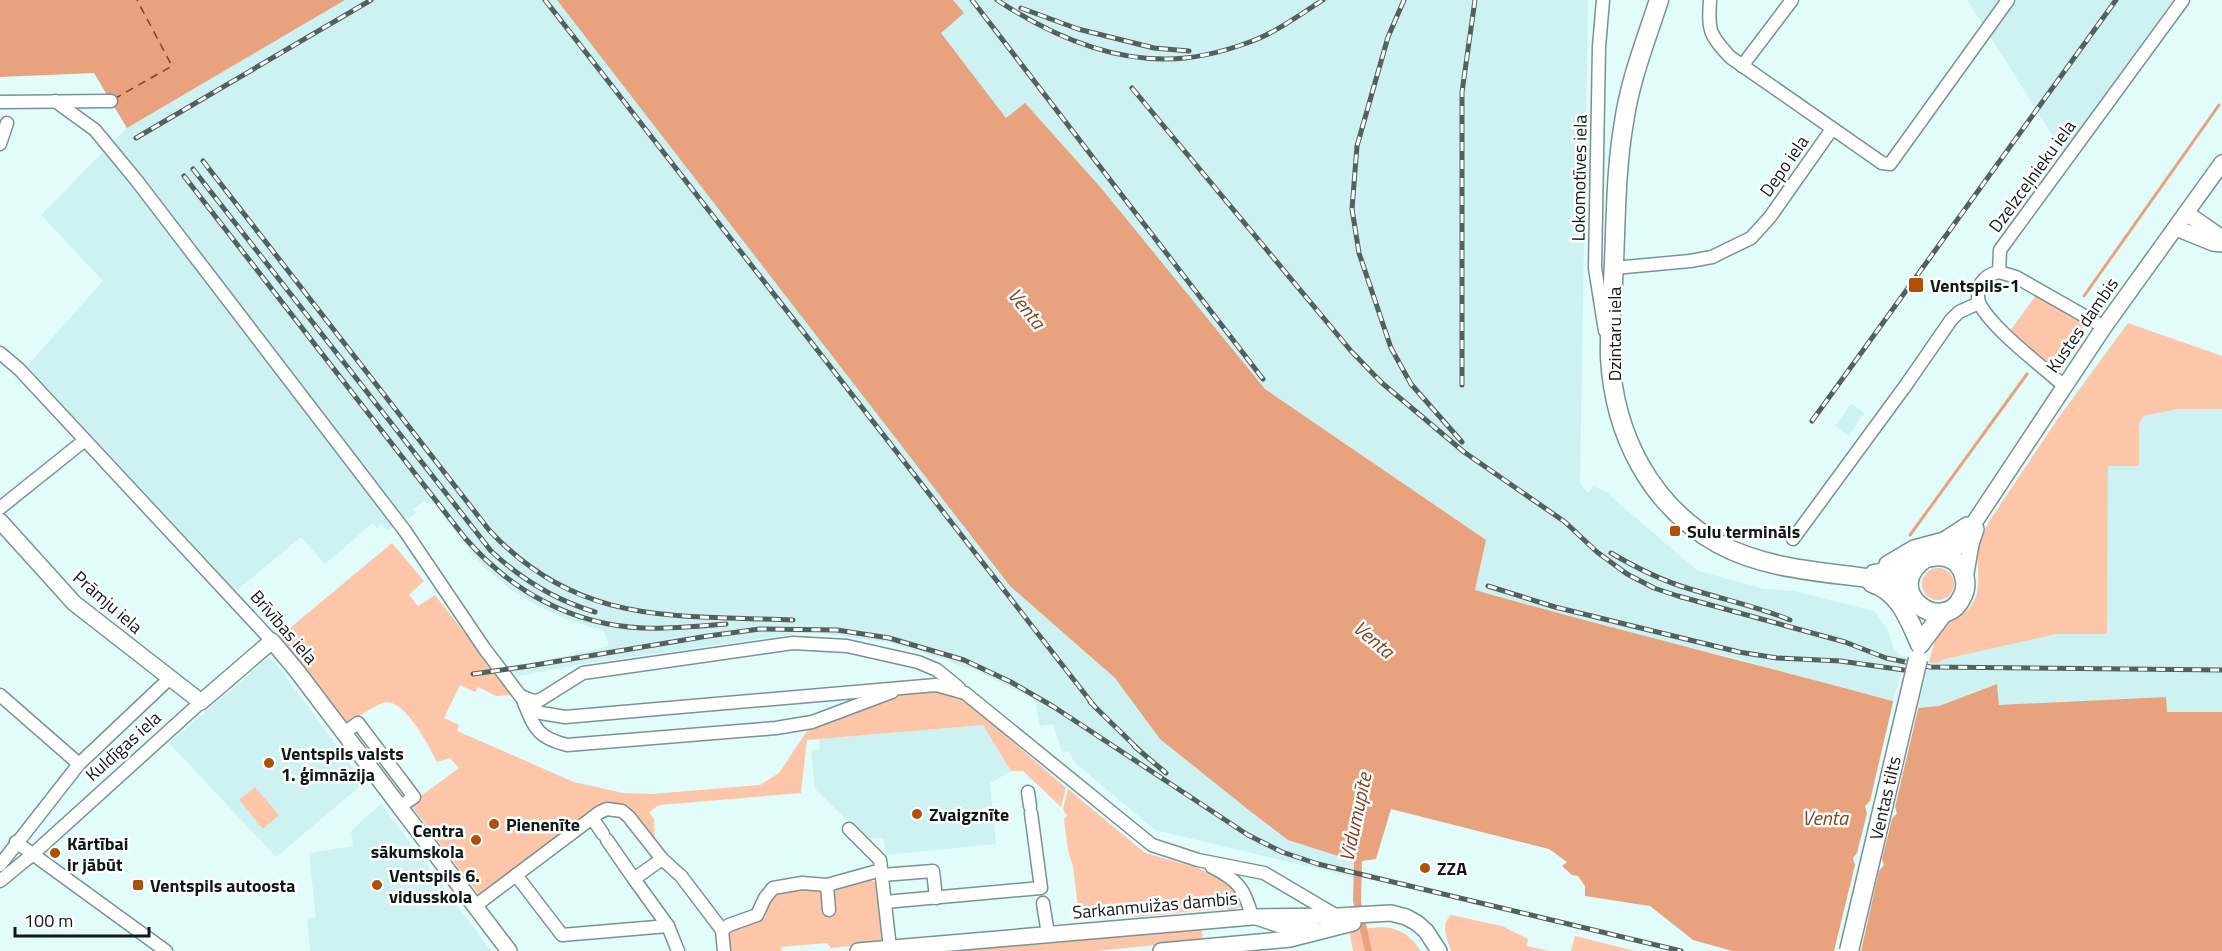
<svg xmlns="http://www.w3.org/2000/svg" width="2222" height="951" font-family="'Titillium Web',sans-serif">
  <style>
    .built { fill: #cdf2f1 }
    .green { fill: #fdc6a9 }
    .water { fill: #e8a37e }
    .pier { fill: #e1fcfb }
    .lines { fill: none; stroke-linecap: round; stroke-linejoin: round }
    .stream { stroke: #e8a37e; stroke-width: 3 }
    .ferry { stroke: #83431d; stroke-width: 1.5; stroke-dasharray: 8 6; stroke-linecap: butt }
    .minor-casing { stroke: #7a9292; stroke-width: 15 }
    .major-casing { stroke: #7a9292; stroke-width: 18 }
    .highway-casing { stroke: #7a9292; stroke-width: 21 }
    .minor { stroke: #fff; stroke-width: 12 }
    .major { stroke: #fff; stroke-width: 15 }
    .highway { stroke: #fff; stroke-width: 18 }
    .rail-casing { stroke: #526160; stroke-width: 5 }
    .rail { stroke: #fff; stroke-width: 3; stroke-dasharray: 9; stroke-linecap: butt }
    .highway-bridge-casing { stroke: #7a9292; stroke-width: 21; stroke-linecap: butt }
    .highway-bridge { stroke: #fff; stroke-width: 18 }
    .poi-dot { fill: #b05006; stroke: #fff; stroke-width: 2 }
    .labels { text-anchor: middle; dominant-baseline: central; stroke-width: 5; stroke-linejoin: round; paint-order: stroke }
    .street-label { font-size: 18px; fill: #0f1918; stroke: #fff }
    .poi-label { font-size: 18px; font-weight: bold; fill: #0f1918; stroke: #fff; text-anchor: start }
    .water-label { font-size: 20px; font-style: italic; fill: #83431d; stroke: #fff }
  </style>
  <rect width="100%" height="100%" fill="#e1fcfb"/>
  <g class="built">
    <polygon points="345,0 557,0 1082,648 1115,678 1136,704 1288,840 1355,861 1356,878 1155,830 1075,763 1068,751 1062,752 1053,724 1040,726 1035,700 981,673 940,658 891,643 820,633 802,633 582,664 514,677 509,669 609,646 604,631 571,621 540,607 514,592 492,574 472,554 434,504 423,502 413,509 416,513 408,519 406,517 387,531 382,524 377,528 373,523 325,564 301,537 236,591 27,366 103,281 41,215 127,128"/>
    <polygon points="953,0 1588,0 1580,483 1588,493 1594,486 1607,493 1698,571 1765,589 1794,591 1874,611 1887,628 1894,649 1901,656 1906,657 1893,701 1730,657 1598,626 1475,590 1486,540 1265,389 1102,189 1025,104 1007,119 940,32 964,13"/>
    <polygon points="1967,0 2173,0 2063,152"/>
    <polygon points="1851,404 1864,413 1849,436 1835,426"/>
    <polygon points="2178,409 2222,409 2222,712 2166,713 2166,697 1999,706 1996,684 1939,706 1918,708 1929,662 1937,663 1945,659 2056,634 2107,634 2108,466 2139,424 2143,416"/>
    <polygon points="269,657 281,670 364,783 276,857 169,743"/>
    <polygon points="983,725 1011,771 990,783 996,844 886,855 884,840 880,838 866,839 815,789 811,750 820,749 819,739"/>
    <polygon points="381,804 491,951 310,951 307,918 316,917 309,853 353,846 351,831"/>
  </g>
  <g class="green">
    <polygon points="2037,294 2085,322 2083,325 2084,334 2062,365 2057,366 2053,370 2010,331"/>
    <path d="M2128 323 2222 356V409H2178L2143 416 2139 424V466H2108L2107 634H2056L1945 659 1937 663 1929 662C1932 651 1935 636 1943 627 1952 616 1966 617 1974 601 1981 587 1977 571 1978 555 1978 543 1984 531 1990 520L2059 417Z"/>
    <path d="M392 543 424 581 409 595 418 606 435 595 513 695 496 696 478 687 475 692 460 685 444 718 459 725 457 731 574 782 623 793 652 794 760 785 779 773 807 731 896 694 933 690 957 695 965 700 1066 788 1061 807 1023 771H1011L983 725 807 740 801 793 659 805 649 812 654 819 655 843 625 807H600L497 884 479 895 410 804 459 768 450 758 437 762C429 747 404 696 383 703 371 707 358 718 346 724L278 638Z"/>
    <circle cx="1938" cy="584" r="16"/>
    <polygon points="255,787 279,815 263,829 239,800"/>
    <polygon points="1068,789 1145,853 1198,868 1218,877 1220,880 1224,881 1223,878 1230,882 1243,901 1242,906 1228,911 1227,908 1134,917 1125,910 1079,915 1073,866 1068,851 1064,819 1067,816 1063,809"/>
    <polygon points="867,878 875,882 883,942 880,943 831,948 827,943 781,947 781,951 729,951 727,933 765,918 770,902 776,894 803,887 820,892 838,889"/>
    <path d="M1451 915 1502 926 1528 939 1527 946 1549 951H1451C1447 938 1440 925 1451 915Z"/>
    <polygon points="1201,926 1203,937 1196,941 1096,951 906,951"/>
    <path d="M1382 927C1400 928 1411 936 1421 951H1353L1349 930Z"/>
    <polygon points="1575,936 1635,951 1571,951"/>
  </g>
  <g class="water">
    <polygon points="0,0 345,0 127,128 94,73 0,77"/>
    <path d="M557 0H953L964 13 941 33 1006 118 1025 103 1102 189 1265 389 1486 540 1475 590C1622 632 1771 667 1918 708L1939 706 1997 684 1999 705 2166 697 2167 712H2222V951H1732L1693 940 1650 906 1585 896V886L1578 876 1572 875 1562 866 1567 862 1549 849 1391 809 1376 859 1362 861 1361 901 1372 951H1365L1353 901 1354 861 1288 840 1250 811 1160 739 1115 678 1010 586Z"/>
  </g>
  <polygon class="pier" points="1894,698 1919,705 1895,807 1897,813 1892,819 1882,859 1884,865 1879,871 1861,951 1834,951 1855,865 1853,858 1857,853 1867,813 1865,806 1870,801"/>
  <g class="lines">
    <g class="stream">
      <polyline points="2084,296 2219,105"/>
      <polyline points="1910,535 2027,374"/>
    </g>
    <polyline class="ferry" points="114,99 172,66 137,0"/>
    <defs>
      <g id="minor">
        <polyline points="1603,0 1599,47 1595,268 1605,331"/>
        <path d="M1710 0C1708 31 1709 34 1730 57L1882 163 1890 164 2008 0"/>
        <polyline points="1742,66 1792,0"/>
        <polyline points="55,101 95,130 137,181 405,531 484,648 528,706 541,713 565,717 936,685 965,693 1152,845 1198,860 1264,873 1337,916"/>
        <polyline points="0,102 111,101"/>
        <polyline points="0,144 7,123"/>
        <polyline points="1614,268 1690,261 1712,257 1751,238 1770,217 1832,129"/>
        <polyline points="1999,272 2016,277 2104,327"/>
        <path d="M1979 303C1993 330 2040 364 2064 386"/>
        <polyline points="0,353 19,369 272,641"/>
        <polyline points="0,508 85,440"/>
        <path d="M1793 539 1906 385 1951 320 1959 312 1979 303C1975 287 1983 275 1999 272L2000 250 2183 0"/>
        <polyline points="0,695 79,764"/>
        <polyline points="521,696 533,701 540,700 583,673 793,643 847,646 918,662 937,670 959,688"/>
        <path d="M524 703C535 729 538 738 567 745L776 728 812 722 892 692"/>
        <polyline points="344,733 358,723 414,797 399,807"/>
        <polyline points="1028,792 1030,806"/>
        <polyline points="592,818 603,834"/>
        <polyline points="849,829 880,860 890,948"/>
        <polyline points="607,840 634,879"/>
        <polyline points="16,842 166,951"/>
        <polyline points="662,859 634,879 668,926 678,951"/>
        <polyline points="0,865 79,764 170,678"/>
        <path d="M1212 867C1238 880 1245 889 1252 917L1284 928 1315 929"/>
        <polyline points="516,875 562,935 668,926"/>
        <polyline points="882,875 933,871 936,898"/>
        <polyline points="0,881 33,854 201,702"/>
        <polyline points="827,885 829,910"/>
        <polyline points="885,902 1041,888 1031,813"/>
        <polyline points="1043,903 1048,934"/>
        <polyline points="475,906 600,812 607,809 622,811 629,817 662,859 681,876 722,930 724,951"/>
        <polyline points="722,930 729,925 757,915 765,898 773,888 802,883 827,885 881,870"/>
      </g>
      <g id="major">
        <polyline points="2186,213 2222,238"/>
        <polyline points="2176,228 2213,243 2222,244"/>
        <polyline points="0,521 74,603 201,702 272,641 297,671 509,951"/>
        <polyline points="1940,555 1954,551 1966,535 2104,327 2222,163"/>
        <polyline points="1887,564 1914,548 1944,540 1967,525"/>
        <polyline points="1965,579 1971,544 1976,529"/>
        <polyline points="858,951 1252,917 1338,916 1391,913 1406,917 1417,923 1426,931 1439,951"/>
        <polyline points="1161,951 1290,939 1353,923"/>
      </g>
      <g id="highway">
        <path d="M1659 0C1646 40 1630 80 1624 122 1616 168 1616 215 1614 262 1613 293 1609 326 1610 357 1614 434 1650 506 1719 544 1777 575 1845 571 1908 585"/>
        <path d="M1874 574C1899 572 1945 538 1962 570 1966 579 1967 588 1962 597 1943 638 1877 590 1927 557"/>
        <path d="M1872 583C1900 592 1909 620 1920 644"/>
        <polyline points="1920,644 1944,612"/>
      </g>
    </defs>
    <use href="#minor" class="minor-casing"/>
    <use href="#major" class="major-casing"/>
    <use href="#highway" class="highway-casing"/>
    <use href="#minor" class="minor"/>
    <use href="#major" class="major"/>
    <use href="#highway" class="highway"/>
    <defs>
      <g id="rail">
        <polyline points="545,0 1095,707"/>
        <polyline points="972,0 1263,379"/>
        <path d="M997 0C1047 33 1107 60 1167 59 1194 59 1222 52 1247 43 1274 34 1299 15 1323 0"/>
        <polyline points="1404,0 1388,37 1357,146 1352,209 1359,253 1391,348 1411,384 1462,442"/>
        <polyline points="1021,8 1078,29 1154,48 1189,51"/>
        <polyline points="1132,88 1351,351 1382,383 1464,452 1565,522 1597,552 1627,574 1654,588 1678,596 1845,642 1886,658 1930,667 2222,670"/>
        <polyline points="136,138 371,0"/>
        <path d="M203 161 489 530C578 626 673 615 793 620"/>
        <path d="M193 169 491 551C521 579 555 600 595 612"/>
        <path d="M184 176 465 538C511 591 572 625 643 628 671 629 699 626 726 624"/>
        <polyline points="1462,385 1462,92 1475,0"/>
        <polyline points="1812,421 2116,0"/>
        <path d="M1611 553C1635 567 1660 580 1687 588 1721 599 1756 606 1790 620"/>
        <polyline points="1488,586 1555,607 1739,652 1777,658 1840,661 1904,670"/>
        <polyline points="473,674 529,666 708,636 760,629 837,630 889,638 964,660 1011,682 1054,707 1248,835 1282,852 1318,864 1681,951"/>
        <polyline points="1090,702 1139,750"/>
        <polyline points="1134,746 1166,773"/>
      </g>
    </defs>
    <use href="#rail" class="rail-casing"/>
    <use href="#rail" class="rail"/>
    <defs>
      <polyline id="highway-bridge" points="1849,951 1918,659"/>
    </defs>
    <use href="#highway-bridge" class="highway-bridge-casing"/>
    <use href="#highway-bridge" class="highway-bridge"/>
  </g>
  <g class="poi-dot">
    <rect x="1908" y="277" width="16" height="16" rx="3"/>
    <rect x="1669" y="525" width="12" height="12" rx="3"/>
    <circle cx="269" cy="763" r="6"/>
    <circle cx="917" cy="814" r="6"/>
    <circle cx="494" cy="824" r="6"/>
    <circle cx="476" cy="840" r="6"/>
    <circle cx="55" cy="853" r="6"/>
    <circle cx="1425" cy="868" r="6"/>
    <rect x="132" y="879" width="12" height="12" rx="3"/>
    <circle cx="377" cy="885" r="6"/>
  </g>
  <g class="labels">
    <g class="street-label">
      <text transform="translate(1784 166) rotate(-55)">Depo iela</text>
      <text transform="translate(2032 176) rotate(-54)">Dzelzceļnieku iela</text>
      <text transform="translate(1579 178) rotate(-89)">Lokomotīves iela</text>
      <text transform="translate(2082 325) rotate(-55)">Kustes dambis</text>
      <text transform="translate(1614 334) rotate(-90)">Dzintaru iela</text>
      <text transform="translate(108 602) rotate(41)">Prāmju iela</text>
      <text transform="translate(284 627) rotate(49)">Brīvības iela</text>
      <text transform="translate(123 746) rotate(-42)">Kuldīgas iela</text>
      <text transform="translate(1885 798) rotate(-77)">Ventas tilts</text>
      <text transform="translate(1155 905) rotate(-5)">Sarkanmuižas dambis</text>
    </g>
    <g class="poi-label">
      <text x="1930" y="285">Ventspils-1</text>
      <text x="1687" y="531">Sulu termināls</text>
      <text x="281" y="753">Ventspils valsts<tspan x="281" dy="21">1. ģimnāzija</tspan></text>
      <text x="929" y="814">Zvaigznīte</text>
      <text x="506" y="824">Pienenīte</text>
      <text x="464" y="830" text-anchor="end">Centra<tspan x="464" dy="21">sākumskola</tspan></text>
      <text x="67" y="843">Kārtībai<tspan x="67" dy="21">ir jābūt</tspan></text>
      <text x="1437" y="868">ZZA</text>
      <text x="389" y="875">Ventspils 6.<tspan x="389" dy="21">vidusskola</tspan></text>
      <text x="150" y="885">Ventspils autoosta</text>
    </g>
    <g class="water-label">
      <text transform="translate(1027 308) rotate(51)">Venta</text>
      <text transform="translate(1374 639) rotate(40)">Venta</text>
      <text transform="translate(1355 817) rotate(-78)">Vidumupīte</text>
      <text x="1825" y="817">Venta</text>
    </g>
  </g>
  <path d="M15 927v9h134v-9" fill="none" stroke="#0f1918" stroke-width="3"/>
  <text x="24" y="927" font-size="18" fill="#0f1918" stroke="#ffffff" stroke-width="4.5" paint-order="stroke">100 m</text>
</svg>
